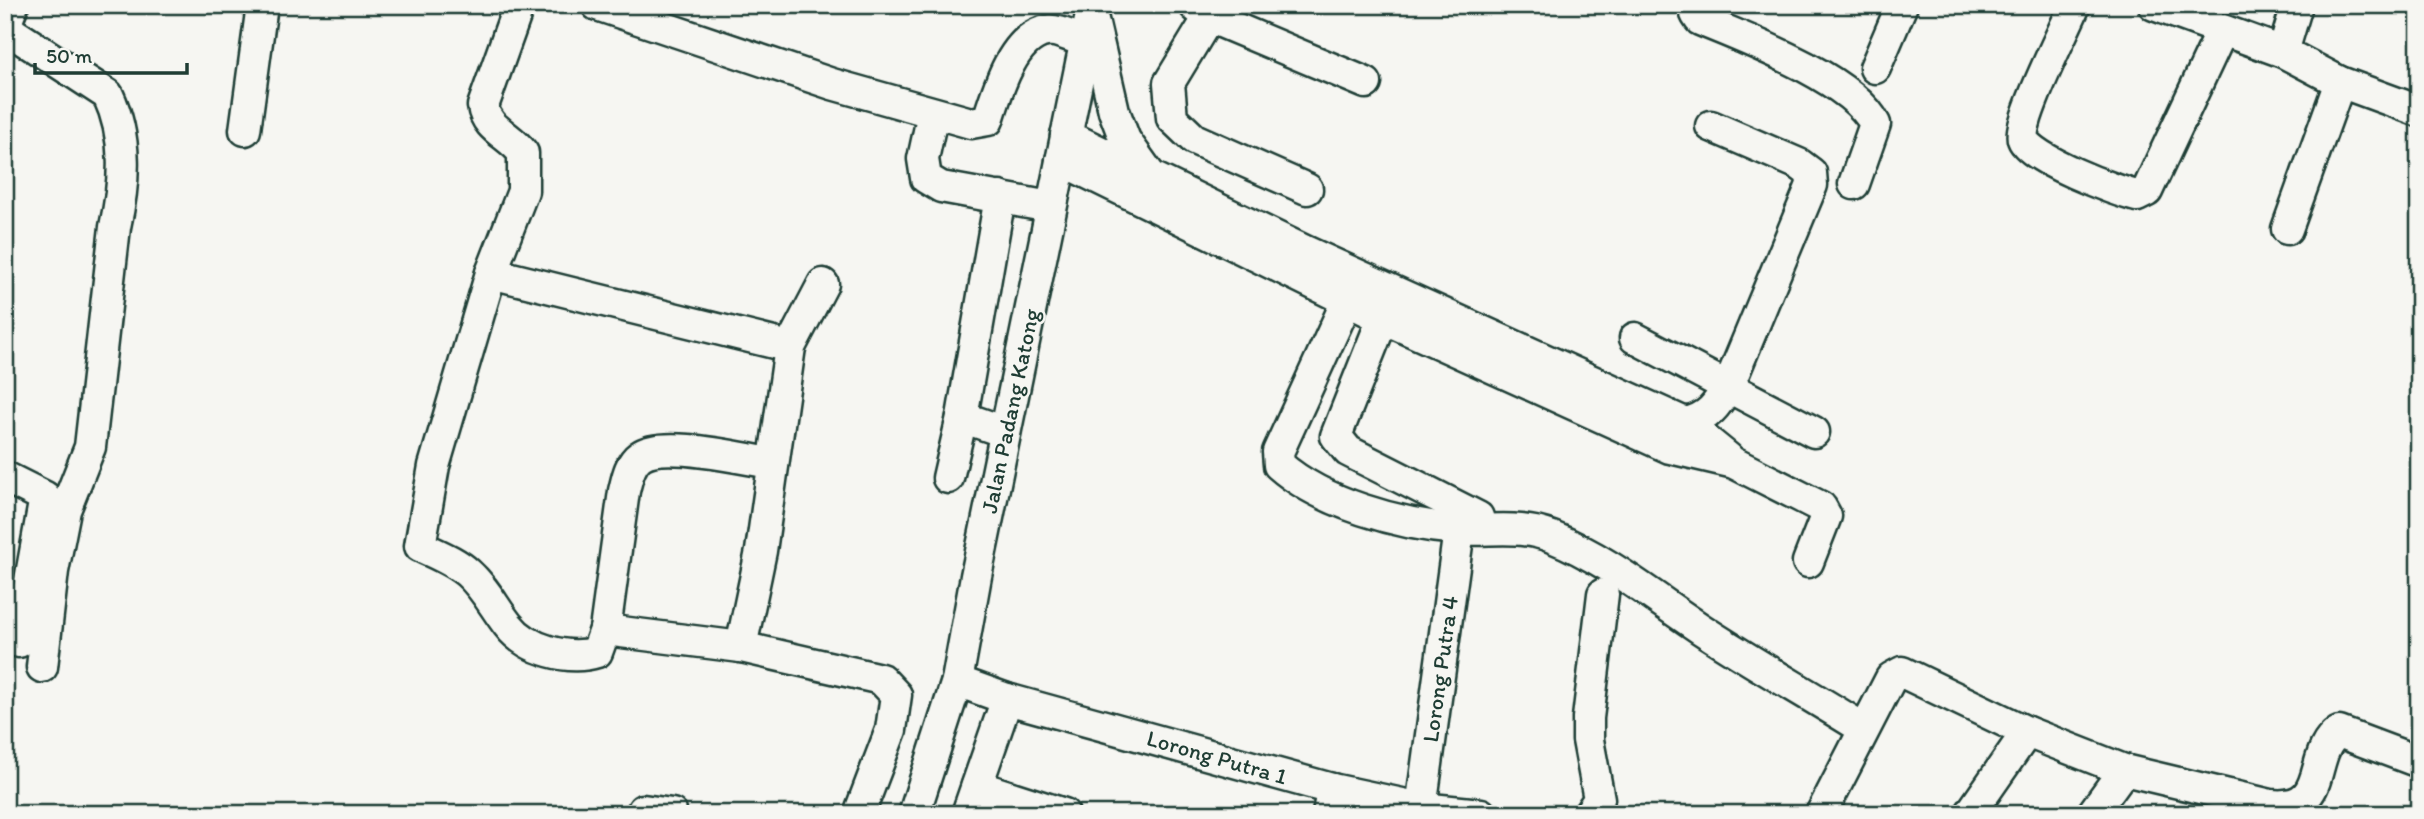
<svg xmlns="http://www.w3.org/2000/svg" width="2424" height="819" font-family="Itim,sans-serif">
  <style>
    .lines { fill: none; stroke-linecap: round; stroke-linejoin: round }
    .minor-casing { stroke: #1f3d34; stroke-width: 35 }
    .minor { stroke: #f6f6f2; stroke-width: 30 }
    .labels { text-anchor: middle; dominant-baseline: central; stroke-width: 5; stroke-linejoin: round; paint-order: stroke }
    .street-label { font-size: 23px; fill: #1f3d34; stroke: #f6f6f2 }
  </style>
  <rect width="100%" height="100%" fill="#f6f6f2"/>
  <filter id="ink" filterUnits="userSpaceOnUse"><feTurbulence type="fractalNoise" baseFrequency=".0143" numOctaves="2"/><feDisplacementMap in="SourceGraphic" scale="14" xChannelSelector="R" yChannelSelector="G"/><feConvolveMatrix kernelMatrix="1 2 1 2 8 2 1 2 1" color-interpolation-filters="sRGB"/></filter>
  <g filter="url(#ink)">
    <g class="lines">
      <defs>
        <g id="minor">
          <path d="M13 5 6 23 13 33 108 95C128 138 125 182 115 227L90 447 65 510 53 571 42 667"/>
          <path d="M519 5 483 106C486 129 510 135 523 153V191L491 273 434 466 420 546C436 554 455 561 468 573 485 588 494 607 508 625 527 650 569 661 597 652L605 630"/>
          <path d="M597 5 832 84 971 123 988 120C997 91 1013 36 1047 31 1057 29 1074 38 1084 41"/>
          <path d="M1697 5 1696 14 1700 20C1746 39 1853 79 1875 124L1854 184"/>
          <path d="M2075 5C2066 27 2017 123 2023 139 2030 159 2115 191 2137 196L2147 191 2222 31"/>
          <polyline points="2154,5 2283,52 2340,82 2419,111"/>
          <polyline points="1195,6 1209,17 1366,83"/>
          <polyline points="1209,17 1169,83 1172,118 1194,139 1307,189"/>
          <polyline points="1093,20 1114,111 1125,140 1150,175"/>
          <polyline points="2283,52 2297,5"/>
          <polyline points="1875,68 1902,5"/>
          <polyline points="933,113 923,159 926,178 941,187 1050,207"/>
          <polyline points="245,130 262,5"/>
          <polyline points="1066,135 1307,252 1685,423 1728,458"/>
          <polyline points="1061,160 1383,318 1670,448 1734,463 1821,507 1826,516 1808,562"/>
          <polyline points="1000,197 962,417 1005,432"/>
          <polyline points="2287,229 2340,82"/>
          <polyline points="491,273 790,347"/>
          <path d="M1347 301 1278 452 1279 465C1322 503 1400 525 1457 529 1489 532 1520 524 1552 537 1605 558 1653 597 1701 629 1754 664 1810 695 1864 729"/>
          <polyline points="1383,318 1336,436 1348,451 1478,517 1481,528"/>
          <polyline points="1635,338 1814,432"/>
          <path d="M1677 436 1685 423C1709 418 1717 405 1729 385L1812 185 1811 173 1799 164 1711 126"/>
          <path d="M771 463C743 459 663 439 640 456 629 464 627 479 624 491L605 630 741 647 881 679 896 695 891 730 859 814"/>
          <polyline points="5,477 45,497 19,642"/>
          <polyline points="948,478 962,417"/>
          <polyline points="741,647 761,551 790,347 823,284"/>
          <polyline points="957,681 1007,699 1332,789 1421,808 1481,814"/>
          <polyline points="977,786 1064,814"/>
          <polyline points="1421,808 1459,530"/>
          <polyline points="643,810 672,814"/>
          <polyline points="914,814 957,681 976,576 1093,5"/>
          <polyline points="967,814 1007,699"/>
          <polyline points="1328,814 1332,789"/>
          <polyline points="1589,814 1599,799 1588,740 1588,718 1603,594"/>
          <path d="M1821 814 1891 678 1902 672 2027 732 2124 770 2271 805C2332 811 2306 753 2339 732L2419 762"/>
          <polyline points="1970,814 2027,732"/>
          <polyline points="2092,814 2124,770"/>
        </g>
      </defs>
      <use href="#minor" class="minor-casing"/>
      <use href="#minor" class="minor"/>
    </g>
  </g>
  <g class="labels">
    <g class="street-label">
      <text transform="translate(1010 411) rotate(-78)">Jalan Padang Katong</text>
      <text transform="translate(1440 669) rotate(-82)">Lorong Putra 4</text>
      <text transform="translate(1217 757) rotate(16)">Lorong Putra 1</text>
    </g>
  </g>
  <rect width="2424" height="819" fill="none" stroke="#f6f6f2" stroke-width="28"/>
  <rect x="14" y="14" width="2396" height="791" fill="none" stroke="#1f3d34" stroke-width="2.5" filter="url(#ink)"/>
  <path d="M35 63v10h152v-10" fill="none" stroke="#1f3d34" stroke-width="3.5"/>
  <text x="46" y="63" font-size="21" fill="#1f3d34" stroke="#f6f6f2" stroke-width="5" paint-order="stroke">50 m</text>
</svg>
